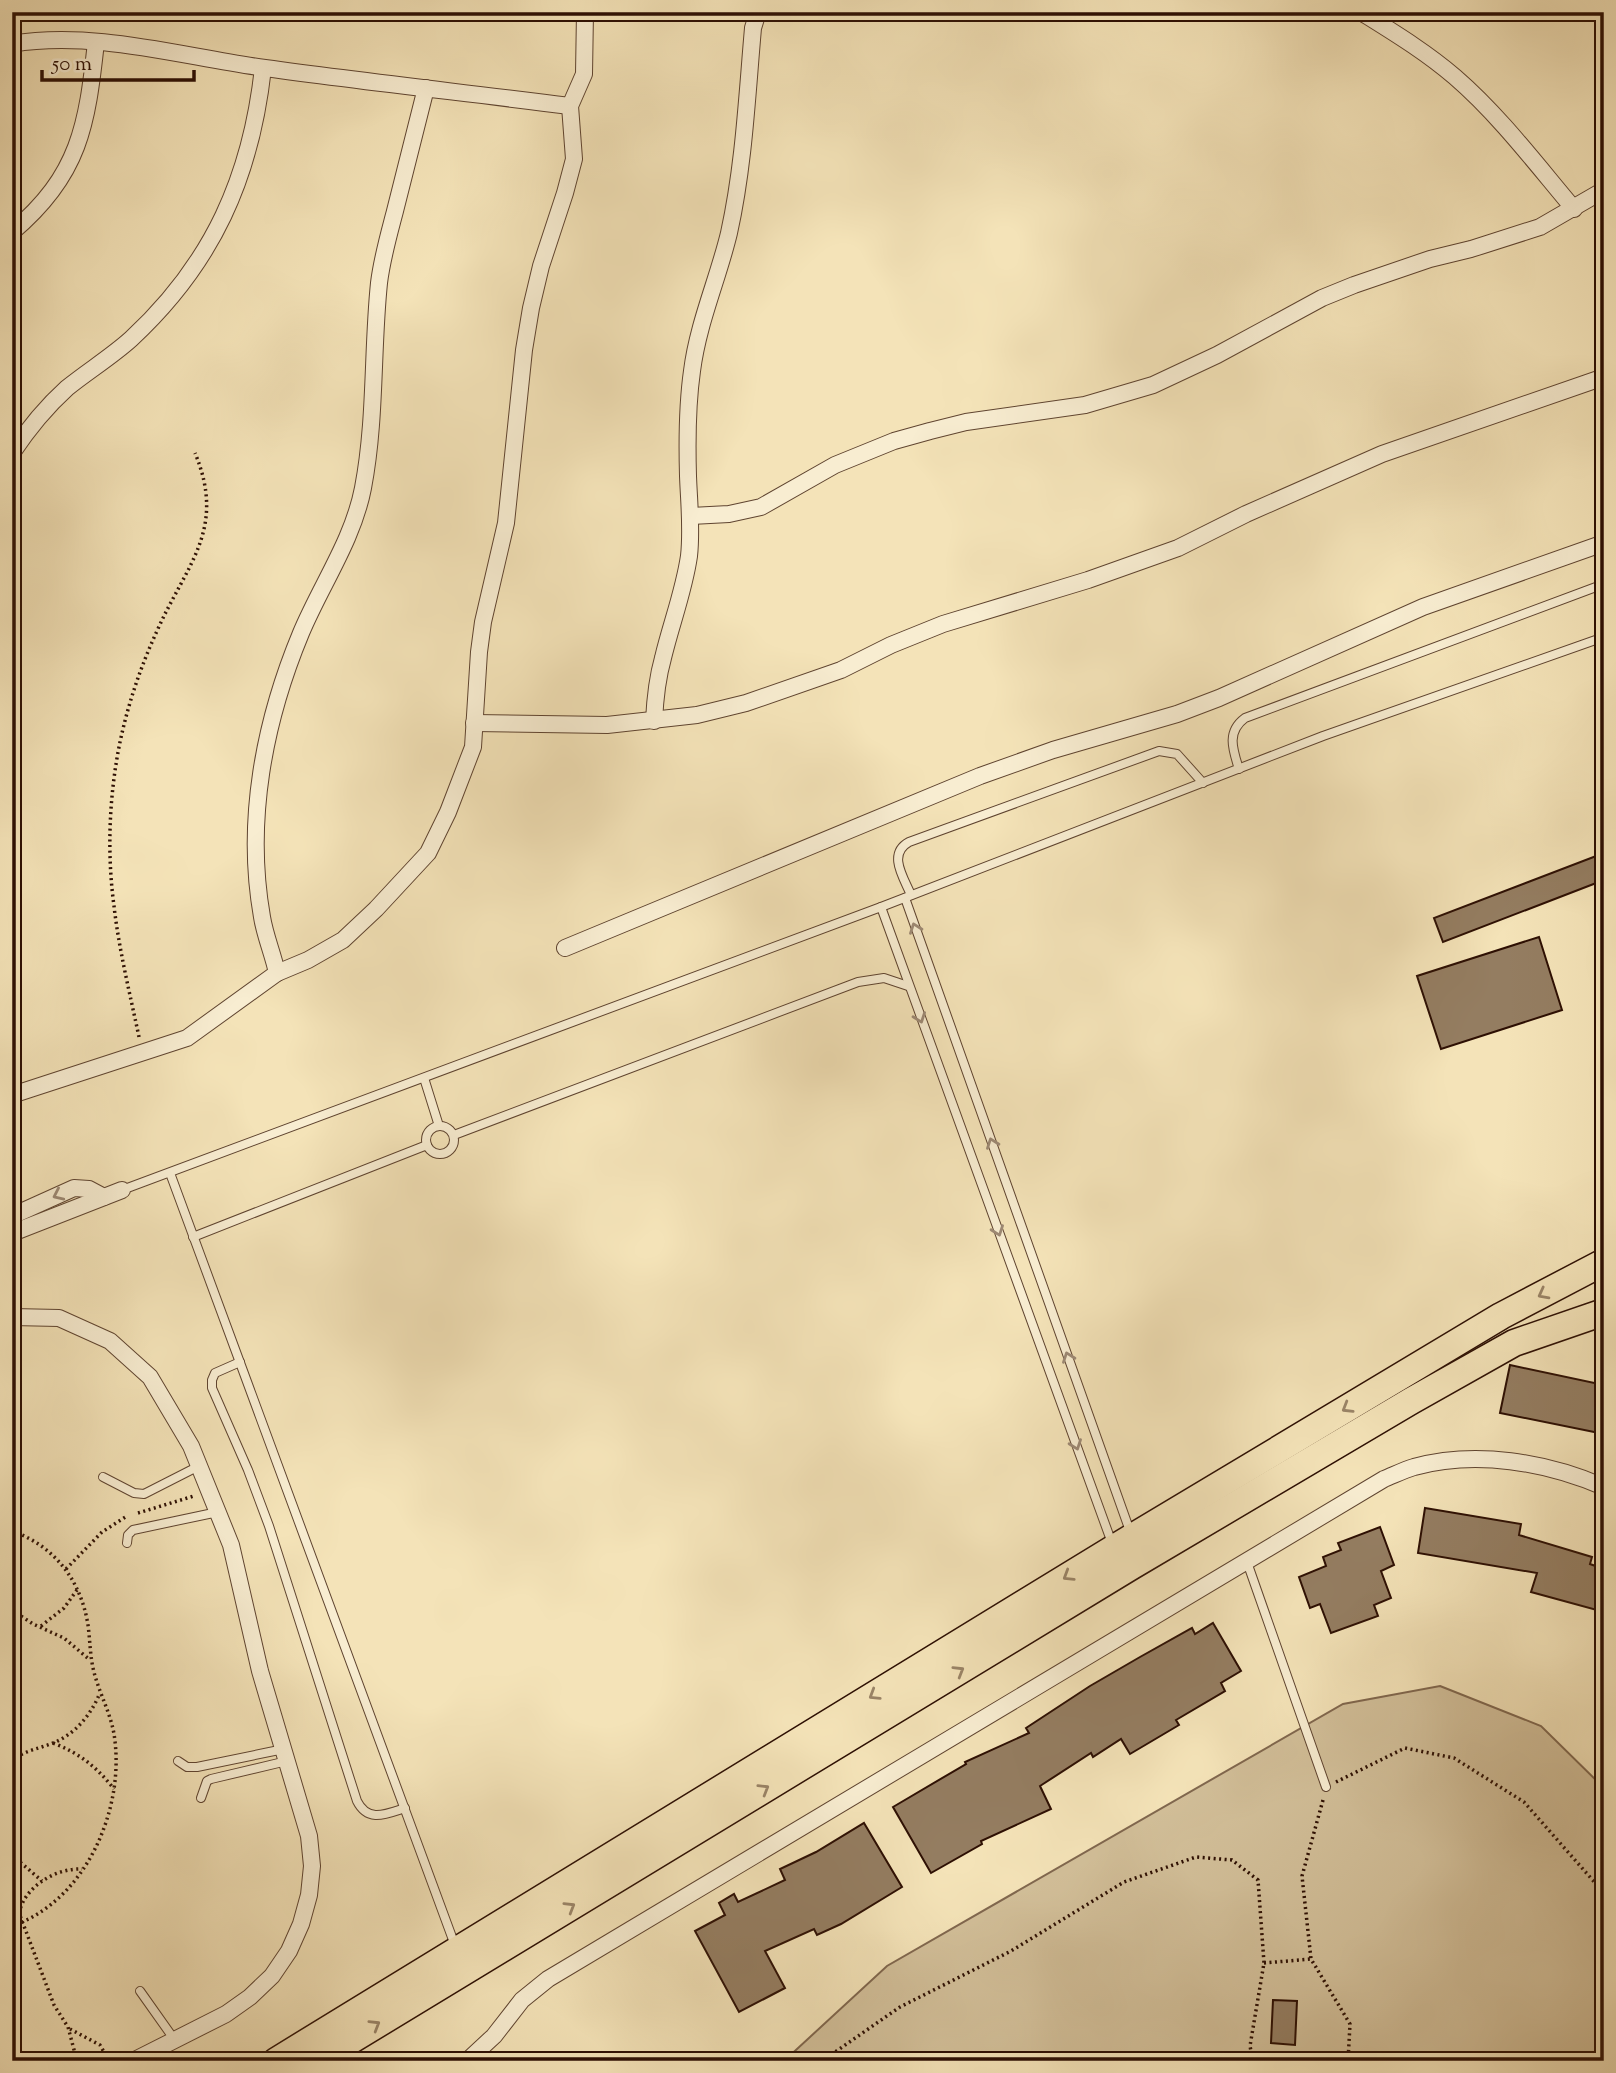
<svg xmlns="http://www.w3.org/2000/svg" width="1616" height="2073" font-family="'Sorts Mill Goudy',serif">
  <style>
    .green { fill: #d2bf99; stroke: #80674e; stroke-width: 2 }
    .building { fill: #947d61; stroke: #2d0f03; stroke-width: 2 }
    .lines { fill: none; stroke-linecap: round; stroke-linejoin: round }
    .service-casing { stroke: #5f4430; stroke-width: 10 }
    .minor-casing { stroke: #5f4430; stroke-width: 18 }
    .primary-casing { stroke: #2d0f03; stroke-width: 29 }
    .path { stroke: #2d0f03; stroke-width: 3.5; stroke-dasharray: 2 3.5; stroke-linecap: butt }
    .service { stroke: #f8edd1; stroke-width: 8 }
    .minor { stroke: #f8edd1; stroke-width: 16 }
    .primary { stroke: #f4e3b8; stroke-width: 26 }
    .oneway { stroke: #9d8974 }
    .oneway2 { stroke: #9a8467 }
  </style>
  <rect width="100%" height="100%" fill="#f4e3b8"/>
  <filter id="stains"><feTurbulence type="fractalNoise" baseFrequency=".00286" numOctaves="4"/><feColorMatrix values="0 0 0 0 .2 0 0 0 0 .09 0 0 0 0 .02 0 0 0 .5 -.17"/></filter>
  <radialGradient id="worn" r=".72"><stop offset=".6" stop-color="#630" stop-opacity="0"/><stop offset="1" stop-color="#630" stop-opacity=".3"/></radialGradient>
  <polygon class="green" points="1440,1686 1541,1726 1604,1788 1604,2061 784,2061 887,1966 1343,1704"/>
  <g class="building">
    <polygon points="1604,853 1604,880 1443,942 1434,918"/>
    <polygon points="1539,937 1562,1010 1441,1049 1417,976"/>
    <polygon points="1510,1365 1604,1385 1604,1434 1500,1413"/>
    <polygon points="1425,1508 1521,1524 1519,1535 1592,1557 1590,1564 1604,1569 1604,1612 1531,1592 1537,1573 1418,1553"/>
    <polygon points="1380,1527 1394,1565 1381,1571 1391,1598 1374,1605 1378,1616 1331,1633 1320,1604 1310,1608 1299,1577 1326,1566 1323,1557 1341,1550 1338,1543"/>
    <polygon points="1213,1623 1241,1671 1221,1683 1225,1691 1176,1720 1179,1725 1130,1754 1121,1739 1093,1757 1091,1753 1040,1786 1051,1809 981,1841 982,1844 931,1873 893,1807 966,1764 965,1762 1029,1733 1026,1728 1090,1686 1140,1657 1192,1628 1195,1634"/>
    <polygon points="864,1823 902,1887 841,1924 817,1935 814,1929 765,1951 785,1988 739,2012 695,1931 725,1915 719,1903 734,1894 738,1902 785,1880 780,1869 816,1852"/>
    <polygon points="1273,2000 1297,2001 1295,2045 1271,2043"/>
  </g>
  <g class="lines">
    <defs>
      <g id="service">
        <path d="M1239 769C1233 750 1226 732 1245 718L1604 584"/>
        <path d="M911 895C904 878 887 854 909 842L1159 751 1177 754 1203 783"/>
        <polyline points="905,898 1131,1534"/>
        <polyline points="881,907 1113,1546"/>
        <polyline points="424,1078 439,1126"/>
        <circle cx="440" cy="1140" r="14"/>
        <polyline points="454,1135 858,982 884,978 908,986"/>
        <polyline points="170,1173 456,1948"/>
        <polyline points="122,1190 881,907 1323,736 1604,637"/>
        <polyline points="193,1237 427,1145"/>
        <path d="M240 1362 215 1373 212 1380V1388L248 1470 269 1526 357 1801C368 1823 386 1814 405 1808"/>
        <polyline points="103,1477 134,1493 144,1494 199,1466"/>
        <polyline points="127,1543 128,1535 133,1530 218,1512"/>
        <polyline points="1247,1562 1326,1787"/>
        <polyline points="178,1761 187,1767 197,1767 284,1749"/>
        <polyline points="201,1798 207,1781 211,1779 287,1761"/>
        <polyline points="140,1991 174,2039"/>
      </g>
      <g id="minor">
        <path d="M1361 12C1393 32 1426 52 1455 77 1499 115 1536 164 1574 209"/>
        <path d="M12 44C94 30 183 57 265 68 366 82 468 93 570 106"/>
        <path d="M12 232C80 175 87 125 96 42"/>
        <path d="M12 453C28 429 46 407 67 388 88 371 111 357 131 339 213 263 251 177 263 68"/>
        <polyline points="691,516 729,514 761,507 835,465 894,441 930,431 966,422 1085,405 1153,385 1217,355 1322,298 1354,285 1430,259 1471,249 1540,227 1604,190"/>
        <path d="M654 721C655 700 657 679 663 658 671 624 684 591 689 556 692 529 689 503 688 476 687 441 687 406 692 371 698 323 718 279 729 233 744 165 747 96 753 28L758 12"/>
        <polyline points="474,723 607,725 697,715 746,703 841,670 891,645 943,624 1088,580 1178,548 1246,514 1382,454 1604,377"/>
        <polyline points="565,948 980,776 1053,750 1177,714 1219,698 1423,607 1604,543"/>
        <path d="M277 973C273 954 265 936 262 917 245 821 264 722 301 633 321 585 353 540 363 488 376 420 372 351 379 283 382 258 389 234 395 211 405 170 416 129 426 88"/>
        <polyline points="12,1095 187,1038 277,973 308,960 343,940 376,909 428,853 448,812 473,747 479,652 483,622 506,523 524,350 531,308 541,266 565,193 574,159 570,106 584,74 585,12"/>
        <polyline points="12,1216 74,1188 89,1189 104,1197"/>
        <polyline points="12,1233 122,1190"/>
        <polyline points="12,1317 59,1318 110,1341 150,1377 191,1446 231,1545 260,1671 309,1836 312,1866 309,1895 301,1924 289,1951 272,1976 250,1997 226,2014 133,2061"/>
        <path d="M467 2061 494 2036 522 2000 548 1979 1384 1479C1394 1475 1404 1470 1414 1467 1476 1450 1546 1462 1604 1487"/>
      </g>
      <g id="primary">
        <polyline points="276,2061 1114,1548 1501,1316 1604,1262"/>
        <polyline points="317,2061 1132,1566 1411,1401 1514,1343 1604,1312"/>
      </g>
    </defs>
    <use href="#service" class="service-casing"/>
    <use href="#minor" class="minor-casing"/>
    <use href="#primary" class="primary-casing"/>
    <g class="path">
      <path d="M139 1037C130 994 119 950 114 906 107 854 109 799 119 747 127 707 140 668 157 631 186 565 227 530 195 453"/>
      <polyline points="138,1513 194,1496"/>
      <path d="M12 1531C55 1546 81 1581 88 1625 90 1640 90 1654 93 1668 98 1691 110 1711 114 1734 126 1808 86 1901 12 1926"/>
      <polyline points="66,1569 102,1532 127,1516"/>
      <polyline points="12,1610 33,1624 64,1638 90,1660"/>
      <polyline points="41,1626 64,1608 77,1590"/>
      <path d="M53 1743C79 1753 97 1767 114 1789"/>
      <path d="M12 1761C24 1750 39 1749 53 1743 75 1734 90 1716 99 1695"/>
      <polyline points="1336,1782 1405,1748 1454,1758 1524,1802 1604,1893"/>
      <polyline points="1323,1800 1302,1876 1311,1959 1350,2024 1348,2061"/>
      <polyline points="12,1855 42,1881"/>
      <polyline points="1264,1963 1311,1959"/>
      <polyline points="70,2029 100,2045 109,2061"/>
      <path d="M77 2061 68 2027 54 2005 19 1913C25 1886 56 1868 82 1869"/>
      <polyline points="822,2061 900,2007 1011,1951 1124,1882 1196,1857 1232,1860 1258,1880 1264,1963 1250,2046 1253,2061"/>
    </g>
    <use href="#service" class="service"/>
    <use href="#minor" class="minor"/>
    <use href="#primary" class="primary"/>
  </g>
  <defs><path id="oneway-chevron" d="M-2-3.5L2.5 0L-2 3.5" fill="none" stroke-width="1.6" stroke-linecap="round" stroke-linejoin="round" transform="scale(1.75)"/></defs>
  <g class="oneway">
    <use href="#oneway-chevron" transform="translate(915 928) rotate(-110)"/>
    <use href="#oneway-chevron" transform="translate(920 1018) rotate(70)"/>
    <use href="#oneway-chevron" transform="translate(992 1143) rotate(-110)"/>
    <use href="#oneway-chevron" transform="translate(58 1195) rotate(155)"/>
    <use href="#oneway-chevron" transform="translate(998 1231) rotate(70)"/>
    <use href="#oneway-chevron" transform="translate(1068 1357) rotate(-110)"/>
    <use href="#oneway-chevron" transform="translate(1076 1445) rotate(70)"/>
  </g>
  <g class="oneway2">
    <use href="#oneway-chevron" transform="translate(1543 1294) rotate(152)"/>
    <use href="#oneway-chevron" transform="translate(1347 1408) rotate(149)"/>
    <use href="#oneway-chevron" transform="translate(1068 1576) rotate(148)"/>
    <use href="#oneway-chevron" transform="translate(959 1671) rotate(-31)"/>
    <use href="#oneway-chevron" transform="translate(874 1695) rotate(148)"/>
    <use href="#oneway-chevron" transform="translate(764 1789) rotate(-31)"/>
    <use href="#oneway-chevron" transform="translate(570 1907) rotate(-31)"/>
    <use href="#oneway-chevron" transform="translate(375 2025) rotate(-31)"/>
  </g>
  <rect width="1616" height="2073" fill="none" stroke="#f4e3b8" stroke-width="42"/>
  <rect x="14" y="14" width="1588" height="2045" fill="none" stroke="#2d0f03" stroke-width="3.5"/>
  <rect x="21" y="21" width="1574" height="2031" fill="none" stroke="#2d0f03" stroke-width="2"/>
  <path d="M42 70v10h152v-10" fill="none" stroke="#2d0f03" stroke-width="3.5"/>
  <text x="52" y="70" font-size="21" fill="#2d0f03" stroke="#f8edd1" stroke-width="5" paint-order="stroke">50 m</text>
  <rect width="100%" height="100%" filter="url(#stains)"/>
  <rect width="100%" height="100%" fill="url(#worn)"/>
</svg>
